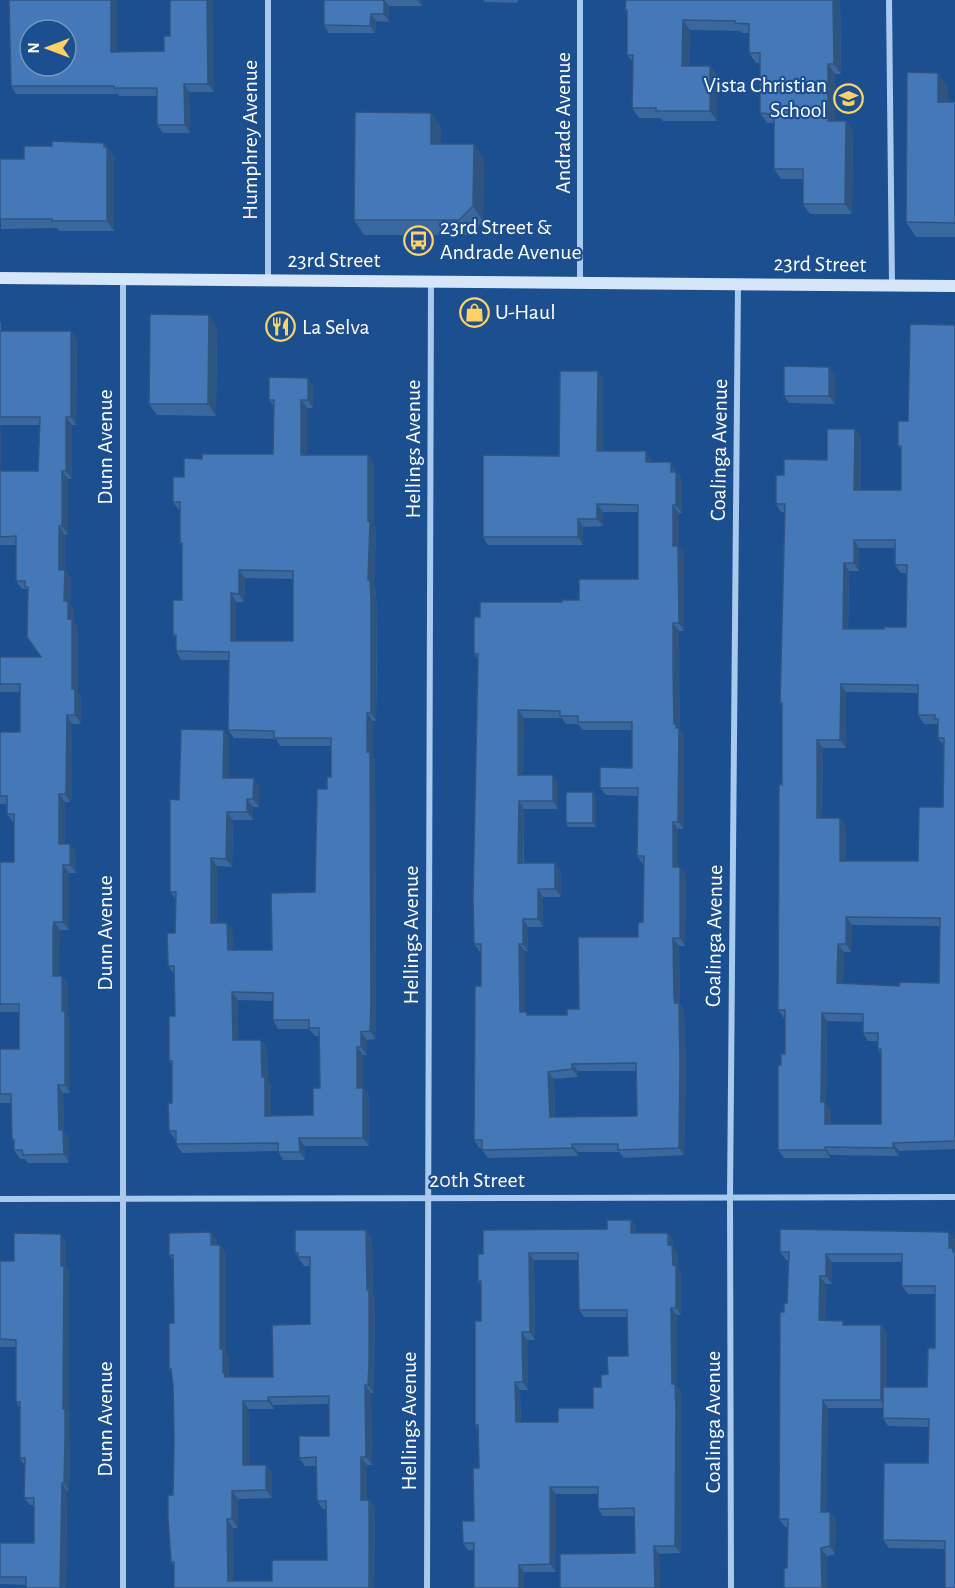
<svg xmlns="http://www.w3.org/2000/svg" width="955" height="1588" font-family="'Alegreya Sans',sans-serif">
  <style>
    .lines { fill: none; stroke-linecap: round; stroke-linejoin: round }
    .street { stroke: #a9c9ee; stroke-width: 6 }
    .secondary { stroke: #d6e6fa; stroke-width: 12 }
    .wall { fill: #3a679d; fill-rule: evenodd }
    .shaded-wall { fill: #305480 }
    .building { fill: #4478b7; stroke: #305480; stroke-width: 1.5; fill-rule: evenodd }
    .labels { text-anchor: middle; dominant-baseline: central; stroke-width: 4.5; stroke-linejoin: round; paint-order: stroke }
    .poi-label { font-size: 22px; fill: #fff; stroke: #1b4f8f; text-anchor: start }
    .street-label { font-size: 22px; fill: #fff; stroke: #1b4f8f }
  </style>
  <rect width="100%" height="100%" fill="#1b4f8f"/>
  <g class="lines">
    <g class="street">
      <polyline points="889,0 892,285"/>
      <polyline points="268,280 268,0"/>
      <polyline points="580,283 580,0"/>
      <polyline points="0,1199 955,1197"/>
      <polyline points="123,1588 123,279"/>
      <polyline points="427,1588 431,281"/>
      <polyline points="731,1588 730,1196 738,284"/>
    </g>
    <polyline class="secondary" points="0,278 955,286"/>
  </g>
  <g class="wall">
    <polygon points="117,0 117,52 164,51 170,36 170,0 214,92 189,92 190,133 163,133 157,125 157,96 119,96 118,94 16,94 11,86"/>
    <polygon points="324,0 422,0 422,6 389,6 389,22 376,21 375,33 329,33 324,25"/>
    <polygon points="483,0 518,0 517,3 485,2"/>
    <polygon points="626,0 840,0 841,74 835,74 835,121 846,121 853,131 852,214 810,214 803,204 803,179 781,179 774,169 774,123 767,123 760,113 760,63 756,63 749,53 749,33 742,33 740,31 690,30 689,66 710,66 717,76 717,121 663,121 661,118 639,118 632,108 633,62 627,55 627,13 625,10"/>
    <polygon points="948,87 948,102 955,102 955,237 916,237 906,222"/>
    <polygon points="431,113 441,128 441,144 484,158 483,221 469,235 364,235 354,220"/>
    <polygon points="104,143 114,156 114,231 59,231 57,228 1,229 0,159 24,159 52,146"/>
    <path d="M0 322 1 323V331L77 339 76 425H72V479H68V535H65V570L71 578 70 604 74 609V622L78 628V693L81 697V724H72V799L70 802H65V844H70L76 852V873H69V930H60L59 938V976H62L68 984V1017L70 1020V1093H63L64 1131 69 1138V1163H28L25 1159H20L14 1150V1143L12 1140 11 1103H0V1049H19V1012H0V862H14V822H13L7 814V804H0V732H20V692H0V657H41L28 590 27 589H22L16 581V545H0ZM1 425H40L38 471H1Z"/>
    <path d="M955 325V1149L899 1151V1156L830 1155V1158H784L778 1150 781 1065 785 1054V1018H784L778 1010 782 785V706L780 703 785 512H781L776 504 784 475 827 460 861 437 860 490H901V449L898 446 908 421ZM859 548H895V565L901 573H907L906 627 884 629H848L849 571H859ZM846 692 918 693V715L924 724H938V738L944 746 943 807 918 861H846V826L840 818H822L823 748H846ZM852 925 940 926 939 983 899 986 843 983 844 952H851ZM827 1021 863 1022V1033L868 1041H878V1049L881 1054V1124H831V1110L826 1104Z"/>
    <polygon points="217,326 216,416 157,415 149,404"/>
    <path d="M598 371 603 379V451L651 459V462L676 470V472L682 480V513H679V547L684 553V631H679V675L680 729 684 736V829H678V867L686 875 685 946H679L680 1005 684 1011 686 1071 684 1155 624 1158 619 1152H578V1156L488 1158 482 1150V1148H479L474 1140 481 986V952H480L474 944 477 658 474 654 480 617 579 600 638 579V512H603V526L583 527V545H488L483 537 559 456ZM524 718H562L566 724H578L583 730H632V768L600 788 606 795 638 796 637 856 643 864V922L638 937 579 1009 567 1015H528L527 1012H525V951H528V927H543V897H561V871L555 863H524V809H558V783L553 775H523ZM578 1071H637V1116L555 1117 554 1079 578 1077Z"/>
    <polygon points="835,374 835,404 789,403 784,396"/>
    <path d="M313 386V408H307V455H368L374 463V525L376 529 374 586 375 588 377 608V669L376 721H373V757L375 760 376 1012 375 1039 367 1040V1055H363V1088L369 1096V1146H305V1160H283L278 1151 182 1153 176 1144V1139H175L169 1131 172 1103V1065L169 1061 175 1016 174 974 168 966 175 933 176 900 170 892 179 800 224 730 229 738V778L259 786V807H253V820H233L232 867 217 866V923L233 931V950H272L315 892 327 789 331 777V746H280L276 739 234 738 228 730 229 660H181L176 651V638L173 635 182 600V546L180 543V510H179L173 502 184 477 202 459 273 454 274 406 269 400ZM245 578 293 579V641H236V602H244ZM238 1000 273 1001V1020L278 1029H309L315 1036H319L320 1088 313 1115H271V1085L268 1081 267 1048 261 1040H238Z"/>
    <polygon points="593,792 596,796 596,827 568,827 566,823"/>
    <path d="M631 1220 636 1227V1233H668L673 1240V1246L678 1253V1268L681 1273V1315H677V1387L681 1391V1553L659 1554 660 1588H560L635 1553 634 1516H603L598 1509V1494H556V1572H524V1588L474 1550H468L463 1543 474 1521 479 1468 478 1430 475 1425 481 1321V1285L478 1281 483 1254 607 1229ZM534 1260H578L579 1310 584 1317H627L628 1356 608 1374 601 1387 593 1408 558 1422H521L520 1390H528L527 1340H535Z"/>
    <path d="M366 1230 372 1238 373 1295 375 1298 374 1393H371L372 1465H367V1500H369L375 1508 374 1588H174V1566L171 1562 174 1439 173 1386 172 1373 169 1369 174 1323 173 1260 169 1255 211 1232 217 1241V1245H220L226 1254V1353L229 1357V1377H273L310 1324V1266H304L295 1253ZM329 1404V1436L299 1458 305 1466H316L317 1501 323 1509H326L327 1560 272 1581H233V1528H238V1499L272 1498V1473L266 1465H249V1409H274L273 1405Z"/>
    <path d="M949 1232 955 1240V1588L945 1549 889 1548 883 1540 928 1463V1427L888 1426 883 1418V1408H828L826 1512H830L836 1520 835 1554 787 1568 788 1527H785L779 1519 784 1312 787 1303 789 1260H786L780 1252ZM832 1262H902V1286L908 1294H935V1348L927 1387H887V1333L881 1325H846L825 1321 826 1284H832Z"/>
    <polygon points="66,1242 66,1268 69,1273 69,1414 70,1416 70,1449 69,1491 67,1491 66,1588 26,1588 26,1585 0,1584 0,1543 34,1543 34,1505 30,1505 24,1498 25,1466 20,1458 20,1407 16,1402 16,1347 0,1347 0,1261 14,1261"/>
  </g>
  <g class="shaded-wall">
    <polygon points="111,0 117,0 117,60 111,52"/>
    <polygon points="207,0 213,0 214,92 208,84"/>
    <polygon points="384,0 389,6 389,22 384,14"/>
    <polygon points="417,0 422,0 422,6"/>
    <polygon points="833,0 840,0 841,74 834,64"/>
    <polygon points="371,14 376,21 375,33 370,26"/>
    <polygon points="683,20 690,30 689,76 682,66"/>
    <polygon points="828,64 835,74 835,131 828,121"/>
    <polygon points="710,66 717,76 717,121 710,111"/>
    <polygon points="938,73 948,87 948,117 938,102"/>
    <polygon points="184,84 189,92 190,133 185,125"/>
    <polygon points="431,113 441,128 441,158 431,144"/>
    <polygon points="846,121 853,131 852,214 845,204"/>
    <polygon points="104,143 114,156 114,231 107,221"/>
    <polygon points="474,144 484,158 483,221 473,206"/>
    <polygon points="209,315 217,326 216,416 208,404"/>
    <polygon points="71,331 77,339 76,425 71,417"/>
    <polygon points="829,367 835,374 835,404 829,396"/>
    <polygon points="598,371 603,379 603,459 597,451"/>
    <polygon points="308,378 313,386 313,408 308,400"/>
    <polygon points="301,400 307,408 307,463 301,455"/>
    <polygon points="66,417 72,425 72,479 66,471"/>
    <polygon points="0,424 1,425 1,480 0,479"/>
    <polygon points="855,429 861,437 859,499 854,490"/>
    <polygon points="646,451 651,459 651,470 646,462"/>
    <polygon points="368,455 374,463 374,525 376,529 374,586 375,588 377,608 376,721 371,713 368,580"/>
    <polygon points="671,462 676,470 676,480 671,472"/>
    <polygon points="62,471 68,479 68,535 62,526"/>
    <polygon points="676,472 682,480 682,513 676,505"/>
    <polygon points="597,504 603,512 603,526 597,519"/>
    <polygon points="673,505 679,513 679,547 684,553 684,631 679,623 673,546"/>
    <polygon points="578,519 583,527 583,545 578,537"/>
    <polygon points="59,526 65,535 65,578 59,570"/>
    <polygon points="854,540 859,548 859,571 854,563"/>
    <polygon points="844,563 849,571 848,637 843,629"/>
    <polygon points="65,570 71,578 70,604 74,609 74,622 78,628 78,693 81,697 81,724 75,715 72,689 68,619 64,601"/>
    <polygon points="239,570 245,578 244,602 239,594"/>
    <polygon points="231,593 236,602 236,649 231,641"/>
    <polygon points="673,623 679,631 680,729 684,736 684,829 678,822 674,724"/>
    <polygon points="841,684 846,692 846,748 840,740"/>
    <polygon points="518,710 524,718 523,782 518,775"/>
    <polygon points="367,713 373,721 373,757 375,760 376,1012 375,1039 370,1031"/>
    <polygon points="67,715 72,724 72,799 70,802 65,794"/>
    <polygon points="224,730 229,738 229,786 223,778"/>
    <polygon points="817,740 823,748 822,826 817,818"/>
    <polygon points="553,775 558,783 558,809 553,801"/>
    <polygon points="254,778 259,786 259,807 253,799"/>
    <polygon points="593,792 596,796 596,827 593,823"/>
    <polygon points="59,794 65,802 65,852 59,844"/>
    <polygon points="247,799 253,807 253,820 247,812"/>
    <polygon points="519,801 524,809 523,870 518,863"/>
    <polygon points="227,812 233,820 232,867 226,859"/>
    <polygon points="840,818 846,826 846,869 840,861"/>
    <polygon points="673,822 678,829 678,875 673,867"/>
    <polygon points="70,844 76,852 76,873 70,865"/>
    <polygon points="211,858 217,866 217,931 211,923"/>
    <polygon points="555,863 561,871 561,897 555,889"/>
    <polygon points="63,865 69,873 69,930 63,922"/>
    <polygon points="680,867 686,875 685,946 680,938"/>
    <polygon points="538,889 543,897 543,927 538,919"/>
    <polygon points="846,917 852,925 851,952 846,944"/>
    <polygon points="523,919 528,927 528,951 523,944"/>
    <polygon points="54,922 60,930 59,984 53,976"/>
    <polygon points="227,923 233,931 234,958 228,950"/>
    <polygon points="673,938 679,946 680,1005 684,1011 686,1071 684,1155 679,1148 674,997"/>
    <polygon points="519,944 525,951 525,1020 520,1012"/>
    <polygon points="838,944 844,952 843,991 837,983"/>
    <polygon points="62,976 68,984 68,1017 70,1020 70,1093 65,1085"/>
    <polygon points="232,992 238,1000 238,1048 233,1040"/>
    <polygon points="822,1013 827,1021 826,1104 831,1110 831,1132 825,1124 821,1102"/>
    <polygon points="361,1032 367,1040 367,1055 361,1047"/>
    <polygon points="261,1040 267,1048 268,1081 271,1085 271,1124 265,1116 262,1077"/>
    <polygon points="357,1047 363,1055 363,1096 357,1088"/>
    <polygon points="572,1064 578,1071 578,1077 572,1069"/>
    <polygon points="548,1072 554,1079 555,1125 550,1117"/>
    <polygon points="58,1085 63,1093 64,1131 69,1138 69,1163 64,1154 59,1130"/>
    <polygon points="363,1088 369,1096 369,1146 363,1138"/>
    <polygon points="299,1138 305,1146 305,1160 300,1152"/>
    <polygon points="893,1143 899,1151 899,1156 893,1148"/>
    <polygon points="572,1144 578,1152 578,1156 572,1148"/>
    <polygon points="825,1147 830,1155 830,1158 825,1150"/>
    <polygon points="631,1220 636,1227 636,1240 631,1233"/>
    <polygon points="366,1230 372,1238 373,1295 375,1298 374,1393 368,1385"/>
    <polygon points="211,1232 217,1241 217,1254 211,1245"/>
    <polygon points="949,1232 955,1240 955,1256 949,1248"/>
    <polygon points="668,1233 673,1240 673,1246 678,1253 678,1268 681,1273 681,1315 676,1308 673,1265 668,1245"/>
    <polygon points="61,1234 66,1242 66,1268 69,1273 69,1414 70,1416 70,1449 69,1491 64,1483"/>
    <polygon points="220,1245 226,1254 226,1353 229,1357 229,1378 231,1385 223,1373 220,1349"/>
    <polygon points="529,1253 534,1260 535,1340 530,1332"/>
    <polygon points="826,1254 832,1262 832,1284 826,1276"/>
    <polygon points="820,1276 826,1284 825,1328 819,1320"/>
    <polygon points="671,1308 677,1315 677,1387 681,1391 681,1553 675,1546"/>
    <polygon points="881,1325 887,1333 887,1408 881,1400"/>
    <polygon points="522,1332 527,1340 528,1390 523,1382"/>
    <polygon points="515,1382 520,1390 521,1430 516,1422"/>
    <polygon points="365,1385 371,1393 372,1465 366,1457"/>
    <polygon points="268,1397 273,1405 274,1409 268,1401"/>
    <polygon points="823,1400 828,1408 826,1520 821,1512"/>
    <polygon points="243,1401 249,1409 249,1473 243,1465"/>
    <polygon points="361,1457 367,1465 367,1508 361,1500"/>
    <polygon points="266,1465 272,1473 272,1498 266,1490"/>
    <polygon points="62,1483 67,1491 66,1588 60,1588"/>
    <polygon points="550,1487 556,1494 556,1572 550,1564"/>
    <polygon points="232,1491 238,1499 238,1528 232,1519"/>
    <polygon points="369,1500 375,1508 374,1588 369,1588"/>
    <polygon points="830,1512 836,1520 835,1554 830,1546"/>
    <polygon points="227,1519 233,1528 234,1588 228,1581"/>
    <polygon points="654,1546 659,1554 660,1588 655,1588"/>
    <polygon points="821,1548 827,1556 827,1588 822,1588"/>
    <polygon points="519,1565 524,1572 524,1588 519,1588"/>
  </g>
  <g class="building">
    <path d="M9 0H111V52L164 51V36H170V0H207L208 84H184L185 125H157V88H114V86H11ZM30 30H66V66H30Z"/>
    <polygon points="324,0 384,0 384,14 371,14 370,26 324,25"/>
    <polygon points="626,0 833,0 834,64 828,64 828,121 846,121 845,204 803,204 803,169 774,169 774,114 760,113 760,53 749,53 749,24 735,23 735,21 683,20 682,66 710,66 710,111 656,111 656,108 632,108 633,55 627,55 627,10 625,10"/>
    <polygon points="907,72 938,73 938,102 955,102 955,223 906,222"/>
    <polygon points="355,112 431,113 431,144 474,144 473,206 459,220 354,220"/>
    <polygon points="52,141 104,143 104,147 107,147 107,221 52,221 52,219 0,219 0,159 24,159 24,146 52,146"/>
    <polygon points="150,314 209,315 208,404 149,404"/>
    <path d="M910 324 955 325V1141L893 1143V1148L825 1147V1150H778V1065H781V1054H785V1010H778L779 784 782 785V703H780L785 504H776V475H784V459L827 460V429H855L854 490H901V446H898V421H908ZM854 540H895V565H907L906 627H884V629H843L844 563H854ZM841 684 918 685V715H935V719H938V738H944L943 807H919L918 861H840V818H817V740H840ZM846 917 940 918 939 983 900 982 899 986 837 983 838 944H846ZM822 1013 863 1014V1033H878V1049H881V1124H825V1102H821Z"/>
    <polygon points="0,331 71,331 71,417 66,417 66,471 62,471 62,526 59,526 59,570 65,570 64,601 68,601 68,619 72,619 72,689 75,689 75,715 67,715 66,791 65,794 59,794 59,844 70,844 70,865 63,865 63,922 54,922 53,930 53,976 62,976 62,1011 65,1011 65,1085 58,1085 59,1130 63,1130 64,1154 23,1155 22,1150 14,1150 14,1140 12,1140 11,1094 0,1094 0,1049 19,1049 19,1004 0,1004 0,862 14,862 14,814 7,814 7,796 0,796 0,732 20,732 20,684 0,684 0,657 41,657 27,637 28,587 25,587 25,581 16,581 16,536 0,537 0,471 38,471 40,417 0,417"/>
    <polygon points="784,366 829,367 829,396 784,396"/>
    <path d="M560 371H598L597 451H646V462H671V472H676V505H673V546H678L679 623H673V667L674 724H676V728H679L678 822H673V867H680V938H673L674 997 675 1003H679L680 1063 679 1148 618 1150V1144H572V1148L482 1150V1140H474L475 986H481V944H474L473 899 478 654H474V617H480V602H562V600H579V579H638V505L597 504V519H578V537H483V455L559 456ZM518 710 560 711V716H578V722H632V768L600 767V788H638L637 856H644L643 922 638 923V937H578L579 1009H567V1015H527V1012H520L519 944H523V919H538V889H555V863H518L519 801H553V775H518ZM636 1063 637 1116 550 1117 548 1072 572 1069V1064Z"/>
    <path d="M269 377 308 378V400H301V455H368V521H370L368 580H370L371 600V713H367V752H370L371 1004 370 1031 361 1032V1047H357V1088H363V1138H299L300 1152H278V1143L176 1144V1131H169L168 1103H172V1061H169V1016H175L174 966H168L167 933H175L176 892H170V799L179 800 181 729 224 730 223 778H254L253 799H247V812H227L226 859 211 858V923H227L228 950H272L271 893 315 892 317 789H327V777H331V738H274V731L228 730 229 652 176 651V635H173V600H182V543H180V502H173V477H184V458L202 459V454H273L274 400H269ZM239 570 293 571V641H231V593L239 594ZM232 992 273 993V1020H309V1028H319L320 1088H313V1115L265 1116V1077H262L261 1040H233Z"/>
    <rect x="566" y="792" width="27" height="31"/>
    <path d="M607 1220H631V1233H668V1245H672L673 1265H676V1308H671L672 1384H675L676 1407 675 1546H654L655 1588H560V1554L635 1553 634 1508 598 1509V1487H550V1564L519 1565V1588H474V1543H463L462 1521H474L473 1468H479L478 1425H475V1321H481V1281H478V1254H483V1230L607 1229ZM529 1253H578L579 1310H627L628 1356H607L608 1374 601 1375V1387H593V1408H558V1422H516L515 1382H523L522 1332H530Z"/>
    <polygon points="780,1229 949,1232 949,1248 953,1248 953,1252 955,1252 955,1588 945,1588 945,1541 883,1540 884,1463 928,1463 929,1419 883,1418 883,1387 927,1387 928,1348 935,1348 935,1286 902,1286 902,1254 826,1254 826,1276 820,1276 819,1320 843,1321 843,1325 881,1325 881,1400 823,1400 821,1512 830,1512 830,1546 821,1548 822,1588 784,1588 784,1568 787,1568 788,1519 779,1519 780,1312 784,1312 784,1303 787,1303 789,1252 780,1252"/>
    <path d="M295 1230H366L367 1290H369V1363L368 1385H365L366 1457H361V1500H369V1588H174V1562H171L168 1518V1495H173L174 1439 173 1386 171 1369H169V1323H174L173 1255H169V1233L211 1232V1245H220V1349H223V1373H225V1377H273L272 1325 310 1324V1257H298V1253H295ZM329 1396V1436H299V1458L316 1457 317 1501H326L327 1560H272V1581H228L227 1519H232V1491L266 1490V1465H243V1401H268V1397Z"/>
    <polygon points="14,1233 61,1234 61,1266 64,1266 63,1409 65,1409 65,1441 64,1483 62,1483 60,1588 26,1588 26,1577 0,1577 0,1543 34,1543 34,1498 24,1498 25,1458 20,1458 20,1402 16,1402 16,1340 0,1339 0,1261 14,1261"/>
  </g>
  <defs>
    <symbol id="school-ring" viewBox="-11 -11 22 22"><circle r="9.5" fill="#1b4f8f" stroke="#ffd166" stroke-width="1.5"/><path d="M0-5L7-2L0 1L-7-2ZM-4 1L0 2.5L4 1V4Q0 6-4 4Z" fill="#ffd166"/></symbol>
    <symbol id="bus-ring" viewBox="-11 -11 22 22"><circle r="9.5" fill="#1b4f8f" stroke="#ffd166" stroke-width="1.5"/><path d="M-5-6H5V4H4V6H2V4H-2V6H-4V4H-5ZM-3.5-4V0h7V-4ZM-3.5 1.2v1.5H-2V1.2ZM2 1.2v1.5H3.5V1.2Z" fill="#ffd166"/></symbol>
    <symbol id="shop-ring" viewBox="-11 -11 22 22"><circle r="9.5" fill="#1b4f8f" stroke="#ffd166" stroke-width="1.5"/><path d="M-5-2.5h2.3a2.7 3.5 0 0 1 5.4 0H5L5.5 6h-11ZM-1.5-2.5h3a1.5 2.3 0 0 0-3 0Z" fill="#ffd166"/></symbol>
    <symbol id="restaurant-ring" viewBox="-11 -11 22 22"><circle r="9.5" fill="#1b4f8f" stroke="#ffd166" stroke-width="1.5"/><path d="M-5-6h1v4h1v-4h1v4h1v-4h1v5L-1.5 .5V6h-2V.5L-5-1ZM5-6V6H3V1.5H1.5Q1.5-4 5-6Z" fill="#ffd166"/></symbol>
  </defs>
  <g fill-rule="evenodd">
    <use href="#school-ring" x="832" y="82" width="33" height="33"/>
    <use href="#bus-ring" x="402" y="224" width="33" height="33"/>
    <use href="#shop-ring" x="458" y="296" width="33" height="33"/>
    <use href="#restaurant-ring" x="264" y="310" width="33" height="33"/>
  </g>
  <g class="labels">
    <g class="poi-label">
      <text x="827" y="85" text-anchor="end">Vista Christian<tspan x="827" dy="25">School</tspan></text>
      <text x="440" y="227">23rd Street &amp;<tspan x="440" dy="25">Andrade Avenue</tspan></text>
      <text x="495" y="312">U-Haul</text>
      <text x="302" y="327">La Selva</text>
    </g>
    <g class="street-label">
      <text transform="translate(563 123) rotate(-90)">Andrade Avenue</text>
      <text transform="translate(250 140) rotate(-90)">Humphrey Avenue</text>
      <text x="334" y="260">23rd Street</text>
      <text transform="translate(820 264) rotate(1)">23rd Street</text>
      <text transform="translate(105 447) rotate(-90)">Dunn Avenue</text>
      <text transform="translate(413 449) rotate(-90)">Hellings Avenue</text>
      <text transform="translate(719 450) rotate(-89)">Coalinga Avenue</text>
      <text transform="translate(105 933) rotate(-90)">Dunn Avenue</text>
      <text transform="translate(411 935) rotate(-90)">Hellings Avenue</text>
      <text transform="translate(714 936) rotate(-89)">Coalinga Avenue</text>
      <text x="477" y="1180">20th Street</text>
      <text transform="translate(105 1419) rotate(-90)">Dunn Avenue</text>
      <text transform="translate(409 1421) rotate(-90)">Hellings Avenue</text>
      <text transform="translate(713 1422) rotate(-90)">Coalinga Avenue</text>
    </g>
  </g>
  <g transform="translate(48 48) rotate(270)"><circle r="28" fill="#1b4f8f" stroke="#7695bc" stroke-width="1.5"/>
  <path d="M0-4.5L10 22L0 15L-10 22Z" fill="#ffd166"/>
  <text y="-9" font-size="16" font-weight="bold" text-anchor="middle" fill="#ffffff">N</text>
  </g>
</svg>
